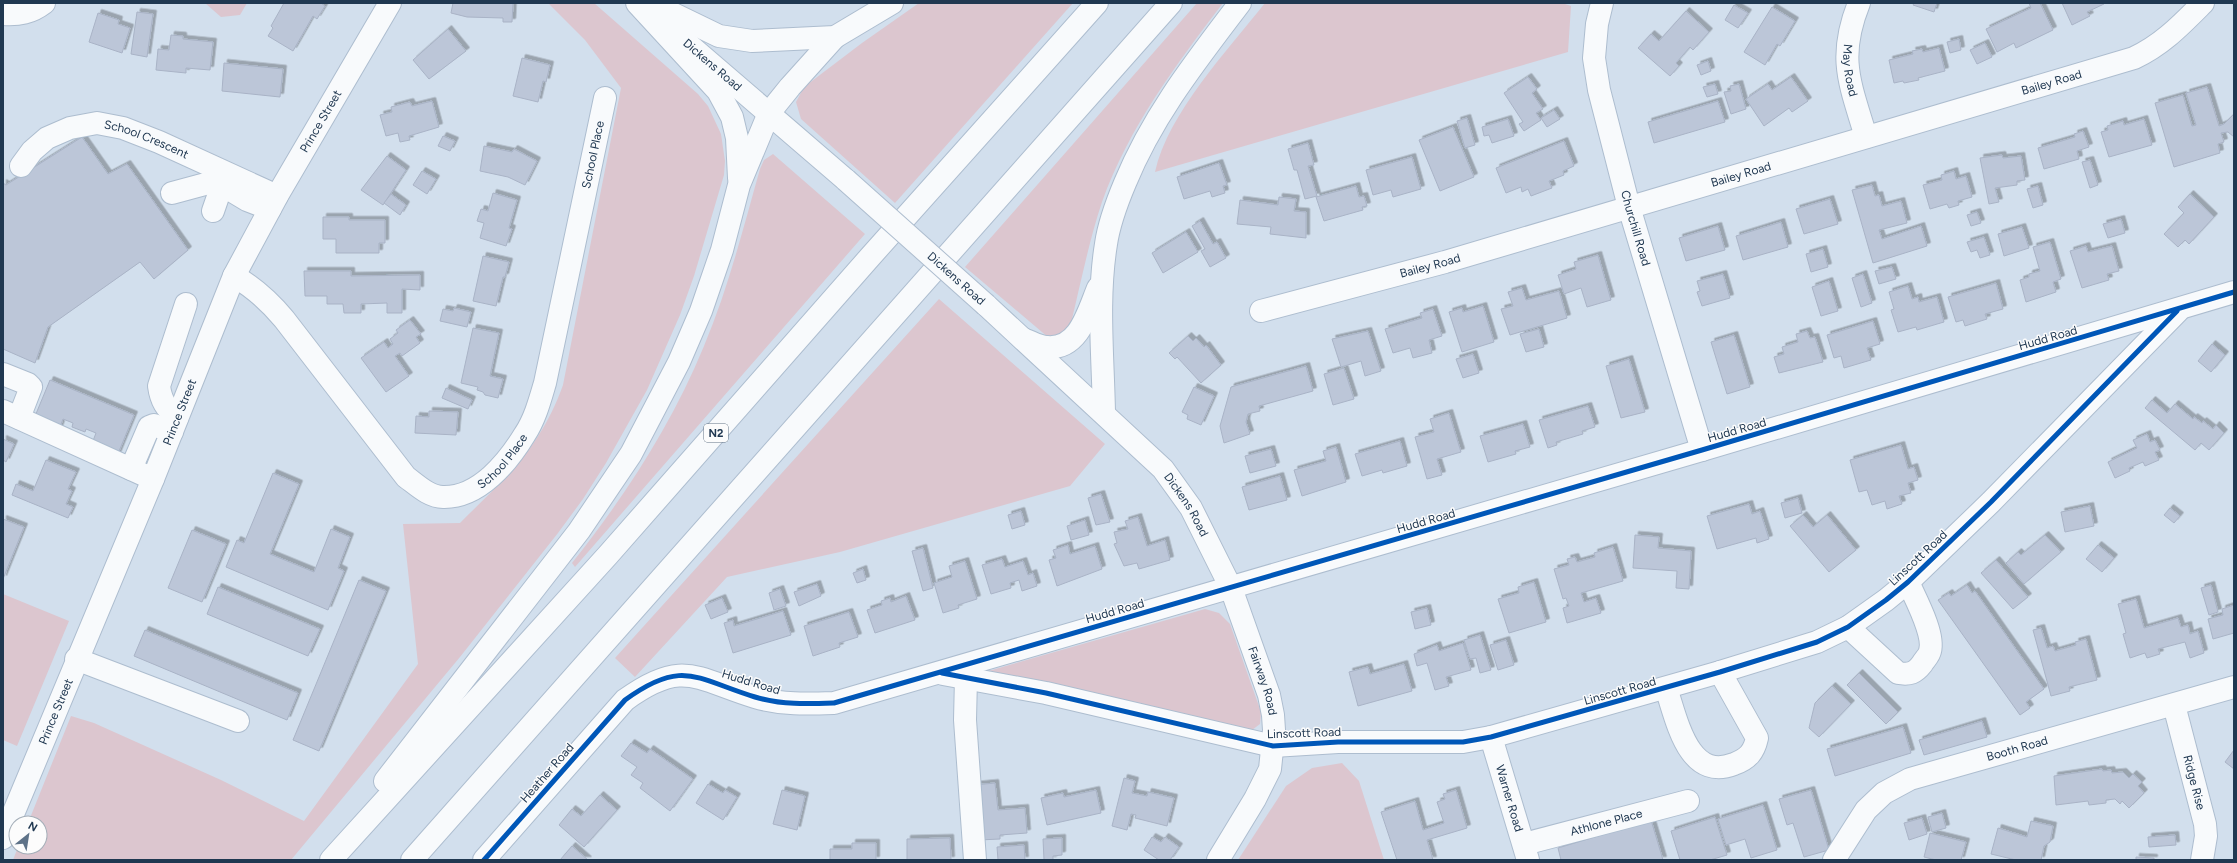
<svg xmlns="http://www.w3.org/2000/svg" width="2237" height="863" font-family="Figtree,sans-serif">
  <style>
    .green { fill: #dcc6cf }
    .building { fill: #bcc6d8; stroke: #a9b3c6; filter: url(#shadow) }
    .lines { fill: none; stroke-linecap: round; stroke-linejoin: round }
    .minor-casing { stroke: #adbdcf; stroke-width: 24 }
    .highway-casing { stroke: #adbdcf; stroke-width: 24 }
    .minor { stroke: #f8fafc; stroke-width: 22 }
    .highway { stroke: #f8fafc; stroke-width: 22 }
    .minor-bridge-casing { stroke: #adbdcf; stroke-width: 24; stroke-linecap: butt }
    .minor-bridge { stroke: #f8fafc; stroke-width: 22 }
    .cycleway-casing { stroke: #fcfcfc; stroke-width: 8 }
    .cycleway { stroke: #0057b8; stroke-width: 5 }
    .labels { text-anchor: middle; dominant-baseline: central; stroke-width: 3; stroke-linejoin: round; paint-order: stroke }
    .shield { fill: #fcfcfc; stroke: #627384; stroke-width: 1 }
    .shield-label { font-size: 11px; font-weight: bold; fill: #203851 }
    .street-label { font-size: 12px; fill: #203851; stroke: #fcfcfc }
  </style>
  <defs>
    <filter id="shadow"><feDropShadow dx="3.5" dy="-3.5" stdDeviation="0" flood-color="#0004"/></filter>
  </defs>
  <rect width="100%" height="100%" fill="#d2dfed"/>
  <g class="green">
    <polygon points="205,3 247,3 240,15 221,17"/>
    <path d="M548 3H594L698 94 708 106 721 134 725 161 724 175 694 276 680 315 647 390 606 463 583 499 558 533 460 657 291 860H13L18 847H40V823H28L71 716 94 723 221 780 304 821 418 664 403 524 460 523C506 477 541 447 563 385L621 88 585 40Z"/>
    <polygon points="919,3 1073,3 895,203 801,119 796,102 804,87 862,43"/>
    <path d="M1197 3H1223C1175 66 1129 127 1102 202 1089 241 1081 282 1071 323 1066 331 1059 337 1049 338L965 267Z"/>
    <path d="M1265 3H1562L1571 6 1568 52 1155 172C1168 113 1228 50 1265 3Z"/>
    <path d="M773 154 865 234 575 567 572 563C625 496 671 426 704 346 728 289 743 229 760 169L764 160Z"/>
    <polygon points="939,299 1105,444 1070,486 840,552 727,577 635,677 615,658"/>
    <polygon points="3,594 69,621 17,746 3,740"/>
    <polygon points="1205,609 1219,613 1230,624 1261,712 1260,724 1252,730 985,672"/>
    <polygon points="1342,763 1359,781 1384,860 1238,860 1286,786 1312,768"/>
  </g>
  <g class="building">
    <polygon points="284,3 321,3 325,6 317,19 313,16 293,51 268,36 273,28 271,26"/>
    <polygon points="453,3 513,3 512,22 503,22 503,18 467,17 451,13"/>
    <polygon points="1914,3 1937,3 1934,12 1913,5"/>
    <polygon points="2029,3 2040,3 2053,30 2016,48 2014,43 1997,52 1986,29 2031,8"/>
    <polygon points="2062,3 2103,3 2104,4 2087,12 2090,16 2072,25"/>
    <polygon points="1734,5 1748,13 1738,28 1725,20"/>
    <polygon points="1772,7 1795,21 1780,46 1777,44 1765,65 1744,52"/>
    <polygon points="1686,11 1709,32 1693,50 1690,47 1676,63 1679,66 1670,76 1638,48 1651,34 1659,41"/>
    <polygon points="137,12 153,14 147,57 131,54"/>
    <polygon points="98,13 119,20 118,24 130,28 122,53 89,42"/>
    <polygon points="448,29 466,51 429,79 413,60"/>
    <polygon points="171,35 183,36 183,39 213,42 210,70 186,68 186,73 156,70 158,49 169,50"/>
    <polygon points="1959,39 1961,50 1950,53 1947,42"/>
    <polygon points="1985,43 1992,57 1977,64 1970,50"/>
    <polygon points="1939,48 1945,71 1918,78 1919,80 1904,83 1903,81 1894,83 1889,60 1913,54 1912,51 1922,49 1923,52"/>
    <polygon points="522,58 550,65 546,82 543,81 538,102 513,96"/>
    <polygon points="1708,61 1711,71 1701,75 1697,65"/>
    <polygon points="224,63 283,69 280,97 222,91"/>
    <polygon points="1528,77 1537,89 1532,93 1543,109 1536,113 1541,120 1524,131 1519,124 1523,122 1504,93"/>
    <polygon points="1791,77 1808,101 1792,112 1789,108 1764,126 1746,99 1768,84 1772,90"/>
    <polygon points="1715,84 1718,94 1707,97 1703,87"/>
    <polygon points="1739,84 1746,109 1731,114 1724,92 1731,91 1730,86"/>
    <polygon points="2207,87 2219,126 2224,124 2234,114 2234,137 2228,132 2221,133 2224,142 2218,144 2220,153 2174,167 2155,103 2183,95 2192,126 2196,125 2186,93"/>
    <polygon points="432,101 439,127 409,136 410,140 400,142 398,133 386,136 380,115 392,112 391,107 410,102 412,106"/>
    <polygon points="1718,101 1725,122 1654,143 1648,122"/>
    <polygon points="1554,110 1560,119 1547,127 1541,118"/>
    <polygon points="1467,118 1475,145 1465,148 1457,121"/>
    <polygon points="1508,119 1514,136 1492,143 1489,135 1484,136 1482,127"/>
    <polygon points="2144,119 2152,145 2109,157 2101,132 2108,130 2107,126 2123,121 2124,125"/>
    <polygon points="1453,127 1474,177 1440,191 1419,140"/>
    <polygon points="2083,131 2089,147 2077,151 2079,159 2044,169 2038,148 2075,137 2074,134"/>
    <polygon points="443,136 455,141 450,151 438,146"/>
    <polygon points="82,137 108,174 127,164 188,250 154,279 140,262 48,327 35,363 3,349 3,183 6,185"/>
    <polygon points="1564,141 1574,166 1563,171 1564,175 1549,181 1552,188 1531,196 1528,189 1522,192 1521,187 1506,193 1496,168"/>
    <polygon points="1308,143 1314,165 1308,166 1317,196 1305,199 1297,170 1294,170 1288,149"/>
    <polygon points="484,146 512,152 514,149 537,161 525,185 508,177 480,171"/>
    <polygon points="2002,155 2003,158 2021,156 2025,180 2017,181 2017,185 1995,188 1999,202 1989,204 1980,158"/>
    <polygon points="387,156 406,170 383,205 361,190"/>
    <polygon points="1412,157 1421,189 1393,197 1391,190 1373,195 1366,170"/>
    <polygon points="2090,160 2098,185 2090,188 2082,162"/>
    <polygon points="1219,163 1227,185 1223,186 1225,193 1212,197 1210,191 1184,199 1177,177"/>
    <polygon points="422,171 436,179 427,194 413,185"/>
    <polygon points="1954,171 1956,179 1966,176 1972,197 1958,201 1959,205 1949,208 1947,204 1930,209 1923,185 1942,180 1941,175"/>
    <polygon points="1872,185 1875,196 1879,195 1882,206 1901,201 1907,223 1879,230 1882,239 1921,226 1927,246 1873,263 1852,190"/>
    <polygon points="1356,186 1359,197 1364,196 1367,206 1362,207 1363,210 1324,221 1316,197"/>
    <polygon points="2038,186 2043,205 2033,208 2027,189"/>
    <polygon points="493,193 517,200 509,228 512,229 506,246 480,238 484,223 477,221 481,209 488,211"/>
    <polygon points="391,194 406,205 400,215 384,203"/>
    <polygon points="2190,194 2214,217 2189,244 2185,240 2178,247 2164,234 2184,213 2178,207"/>
    <polygon points="1279,197 1296,199 1294,211 1306,212 1306,238 1270,234 1271,227 1237,224 1240,200 1278,205"/>
    <polygon points="1830,199 1838,224 1804,234 1796,209"/>
    <polygon points="1977,212 1981,223 1971,226 1967,215"/>
    <polygon points="323,217 349,217 349,220 385,220 385,243 379,243 379,253 336,253 336,239 323,239"/>
    <polygon points="2121,219 2125,233 2108,238 2103,224"/>
    <polygon points="1200,221 1213,244 1217,242 1226,258 1210,267 1201,251 1205,249 1192,226"/>
    <polygon points="1781,222 1788,247 1743,260 1736,236"/>
    <polygon points="1718,226 1725,250 1686,261 1679,238"/>
    <polygon points="2022,227 2029,248 2004,256 1998,234"/>
    <polygon points="1186,232 1198,252 1163,273 1152,253"/>
    <polygon points="1984,237 1990,255 1980,258 1977,250 1971,252 1967,242"/>
    <polygon points="2050,242 2061,279 2053,282 2056,292 2026,302 2020,280 2029,277 2029,274 2040,271 2033,247"/>
    <polygon points="2086,246 2088,252 2112,246 2119,271 2107,274 2109,280 2082,288 2070,251"/>
    <polygon points="1823,249 1828,267 1811,272 1806,254"/>
    <polygon points="1598,255 1611,300 1587,307 1581,288 1564,294 1558,275 1576,269 1574,262"/>
    <polygon points="483,256 509,262 505,277 503,277 496,306 473,301"/>
    <polygon points="1892,267 1896,279 1879,284 1875,271"/>
    <polygon points="304,271 351,271 351,276 420,275 420,290 402,289 402,313 387,313 387,303 361,304 361,313 344,313 343,304 327,304 327,296 305,296"/>
    <polygon points="1723,274 1730,298 1702,306 1697,292 1700,291 1697,281"/>
    <polygon points="1863,274 1872,303 1861,307 1852,278"/>
    <polygon points="1829,281 1838,311 1821,316 1812,287"/>
    <polygon points="1996,283 2003,309 1985,314 1987,319 1965,326 1963,320 1956,322 1948,297"/>
    <polygon points="1908,286 1912,299 1918,297 1919,302 1937,297 1944,322 1917,330 1916,327 1898,332 1891,310 1894,309 1889,292"/>
    <polygon points="1522,288 1526,300 1559,291 1567,318 1510,335 1501,309 1513,306 1508,292"/>
    <polygon points="1483,306 1494,342 1462,352 1449,312 1462,308 1463,312"/>
    <polygon points="454,308 471,312 467,327 440,321 443,309 453,311"/>
    <polygon points="1433,309 1442,336 1429,340 1432,353 1413,358 1410,348 1393,353 1385,329 1422,318 1420,313"/>
    <polygon points="410,320 421,334 416,337 420,343 402,356 400,353 395,356 409,376 386,392 361,358 384,342 388,348 393,344 390,339 398,333 396,330"/>
    <polygon points="1873,321 1880,344 1867,348 1871,360 1844,368 1841,356 1834,358 1827,335"/>
    <polygon points="473,328 499,333 490,376 503,379 498,398 485,395 483,392 477,390 478,387 461,383"/>
    <polygon points="1539,329 1544,347 1526,352 1520,334"/>
    <polygon points="1368,331 1381,371 1365,376 1361,361 1341,367 1332,339"/>
    <polygon points="1807,331 1810,338 1815,337 1823,362 1779,373 1774,357 1784,354 1782,347 1798,342 1796,334"/>
    <polygon points="1734,335 1750,387 1727,394 1711,342"/>
    <polygon points="1188,336 1193,341 1196,338 1204,347 1206,345 1221,365 1201,383 1177,357 1175,359 1169,353"/>
    <polygon points="2212,344 2225,355 2211,372 2198,361"/>
    <polygon points="1473,354 1479,373 1463,378 1456,359"/>
    <polygon points="1629,359 1645,412 1621,418 1606,366"/>
    <polygon points="1306,366 1313,391 1259,406 1260,411 1248,414 1246,422 1250,434 1224,443 1220,426 1231,387"/>
    <polygon points="1344,368 1354,399 1333,405 1324,374"/>
    <polygon points="50,380 134,415 117,456 91,446 96,433 86,429 85,432 72,427 73,423 63,419 58,432 33,421"/>
    <polygon points="1194,387 1214,396 1201,425 1187,419 1188,415 1182,412"/>
    <polygon points="446,388 472,400 468,409 442,398"/>
    <polygon points="2152,400 2167,413 2175,404 2193,419 2194,417 2202,423 2203,421 2213,429 2216,425 2224,433 2209,450 2201,443 2195,450 2145,408"/>
    <polygon points="1588,406 1595,427 1582,431 1583,434 1556,442 1557,445 1548,448 1539,420"/>
    <polygon points="429,411 458,412 456,435 415,433 416,416 429,417"/>
    <polygon points="1449,413 1461,452 1437,459 1442,475 1427,479 1415,437 1434,432 1430,419"/>
    <polygon points="1523,424 1530,447 1515,451 1516,454 1488,462 1480,436"/>
    <polygon points="2147,434 2150,442 2155,440 2160,450 2155,452 2159,460 2145,466 2143,462 2129,468 2130,471 2115,478 2108,462 2137,448 2133,440"/>
    <polygon points="3,439 14,444 6,462 3,460"/>
    <polygon points="1400,441 1407,466 1383,473 1382,470 1362,476 1355,454"/>
    <polygon points="1901,445 1908,469 1914,467 1918,480 1908,483 1911,493 1899,496 1902,504 1887,509 1885,501 1872,505 1867,490 1859,492 1850,460"/>
    <polygon points="1336,447 1346,482 1302,496 1294,470 1326,461 1323,451"/>
    <polygon points="1271,449 1276,466 1250,473 1245,456"/>
    <polygon points="46,460 76,472 68,489 72,491 66,504 73,507 68,518 12,495 16,484 33,491"/>
    <polygon points="273,473 299,484 270,554 314,572 331,529 350,537 338,568 344,571 328,610 226,567 237,540 244,543"/>
    <polygon points="1280,476 1287,500 1249,510 1242,487"/>
    <polygon points="1101,494 1110,522 1096,525 1088,498"/>
    <polygon points="1798,498 1802,513 1785,518 1781,503"/>
    <polygon points="1749,504 1752,514 1760,511 1769,539 1757,543 1756,538 1717,549 1707,516"/>
    <polygon points="2090,506 2094,526 2065,532 2061,512"/>
    <polygon points="2170,508 2180,516 2174,523 2164,515"/>
    <polygon points="1021,511 1025,525 1012,529 1008,515"/>
    <polygon points="1803,515 1813,527 1827,515 1856,550 1829,572 1790,526"/>
    <polygon points="1138,517 1147,546 1165,540 1170,560 1139,569 1137,563 1124,566 1114,544 1117,543 1114,532 1128,529 1125,521"/>
    <polygon points="3,519 24,527 3,579"/>
    <polygon points="1085,520 1089,535 1071,540 1067,526"/>
    <polygon points="192,530 226,544 202,602 168,588"/>
    <polygon points="1635,535 1659,537 1658,548 1691,551 1689,589 1676,588 1677,571 1633,568"/>
    <polygon points="2045,535 2061,552 2024,584 2006,563 2018,552 2021,555"/>
    <polygon points="1068,545 1070,554 1095,546 1102,569 1057,586 1049,560 1056,558 1053,550"/>
    <polygon points="2098,545 2114,558 2102,572 2086,559"/>
    <polygon points="1613,547 1623,581 1581,593 1584,602 1596,598 1601,613 1567,623 1563,608 1569,606 1566,598 1563,599 1554,569 1569,565 1567,559 1575,557 1577,562 1595,557 1594,553"/>
    <polygon points="923,548 933,588 923,591 912,551"/>
    <polygon points="1002,559 1005,567 1023,561 1028,575 1033,573 1037,586 1022,591 1019,580 1010,583 1011,588 991,594 982,565"/>
    <polygon points="1996,560 2028,597 2013,609 1981,573"/>
    <polygon points="965,561 977,599 958,605 959,608 943,613 934,583 952,577 949,566"/>
    <polygon points="863,569 866,580 857,583 853,573"/>
    <polygon points="359,580 386,591 319,751 293,740"/>
    <polygon points="1534,582 1546,622 1509,633 1498,599 1519,593 1518,587"/>
    <polygon points="817,584 821,596 799,606 794,592"/>
    <polygon points="1967,585 1972,593 1975,591 2044,689 2026,702 2030,708 2020,715 1938,600 1949,593 1951,596"/>
    <polygon points="2211,585 2218,612 2209,615 2201,588"/>
    <polygon points="218,587 320,629 308,656 207,614"/>
    <polygon points="780,589 786,606 774,610 769,593"/>
    <polygon points="906,596 915,620 875,633 867,610 882,605 881,601 890,598 891,602"/>
    <polygon points="722,598 728,612 711,619 705,605"/>
    <polygon points="2136,599 2144,628 2178,618 2181,627 2188,625 2190,634 2198,631 2204,653 2190,658 2185,642 2158,649 2160,654 2147,658 2145,653 2130,658 2123,634 2126,633 2118,604"/>
    <polygon points="2234,605 2234,633 2213,639 2208,619 2223,615 2222,609"/>
    <polygon points="1427,608 1431,625 1415,629 1411,612"/>
    <polygon points="783,611 791,635 733,653 724,623 733,620 734,626"/>
    <polygon points="849,612 858,637 839,643 840,647 813,656 804,626"/>
    <polygon points="2041,628 2047,648 2053,646 2055,651 2076,645 2075,642 2086,639 2097,680 2069,687 2070,691 2051,696 2033,630"/>
    <polygon points="145,630 298,693 287,720 134,656"/>
    <polygon points="1480,635 1491,670 1480,673 1476,658 1470,659 1464,640"/>
    <polygon points="1506,640 1514,665 1498,670 1490,645"/>
    <polygon points="1463,643 1471,670 1446,677 1449,686 1435,690 1427,663 1417,666 1414,654 1437,645 1439,651"/>
    <polygon points="1404,664 1412,691 1358,706 1349,672 1368,667 1370,674"/>
    <polygon points="1859,673 1898,712 1886,724 1847,685"/>
    <polygon points="1832,686 1851,704 1819,737 1809,728 1815,703"/>
    <polygon points="1982,721 1987,737 1924,755 1919,740"/>
    <polygon points="1903,727 1911,753 1835,776 1827,749"/>
    <polygon points="631,743 647,753 650,749 693,779 670,811 640,788 643,783 631,775 637,767 621,756"/>
    <polygon points="2234,750 2234,769 2225,762"/>
    <polygon points="2102,769 2103,771 2111,770 2112,773 2123,772 2129,778 2133,774 2142,782 2138,786 2144,793 2129,808 2122,801 2120,804 2115,799 2106,800 2106,803 2089,805 2088,801 2056,805 2054,776"/>
    <polygon points="1124,778 1135,781 1132,793 1147,796 1148,792 1174,798 1167,826 1135,818 1136,815 1131,814 1127,830 1112,826"/>
    <polygon points="995,783 998,810 1025,808 1027,833 1000,835 1000,839 979,840 974,785"/>
    <polygon points="708,784 723,793 725,790 737,797 723,820 696,803"/>
    <polygon points="782,790 805,796 797,830 773,824"/>
    <polygon points="1096,790 1101,813 1047,825 1041,798 1063,793 1064,797"/>
    <polygon points="1456,790 1467,828 1427,840 1433,860 1397,860 1381,812 1415,801 1423,830 1444,823 1437,802 1445,799 1443,794"/>
    <polygon points="1811,790 1829,850 1804,857 1793,823 1787,825 1779,799"/>
    <polygon points="600,795 617,810 584,847 559,825 572,809 581,816"/>
    <polygon points="1763,805 1777,850 1751,858 1745,839 1726,845 1718,819"/>
    <polygon points="1942,813 1946,828 1932,832 1928,817"/>
    <polygon points="1715,817 1727,855 1710,860 1680,860 1671,831"/>
    <polygon points="1922,818 1927,834 1909,840 1904,823"/>
    <polygon points="1651,820 1663,860 1561,860 1558,848"/>
    <polygon points="2031,821 2053,826 2050,842 2044,846 2041,860 2016,860 1991,854 1998,828 2027,837"/>
    <polygon points="1930,833 1966,842 1961,860 1936,860 1924,857"/>
    <polygon points="2175,835 2176,845 2149,847 2148,837"/>
    <polygon points="1152,837 1161,842 1165,837 1179,847 1170,860 1159,860 1144,850"/>
    <polygon points="950,838 951,860 907,860 907,839"/>
    <polygon points="1062,838 1062,855 1053,856 1053,860 1044,860 1043,839"/>
    <polygon points="852,843 876,843 876,860 830,860 830,849 852,849"/>
    <polygon points="1024,845 1025,860 998,860 997,847"/>
    <polygon points="572,846 588,860 560,860"/>
    <polygon points="2136,857 2154,858 2154,860 2136,860"/>
  </g>
  <g class="lines">
    <defs>
      <g id="minor">
        <path id="s1" d="M1602 3 1597 24 1594 58 1599 90 1629 207 1702 450"/>
        <path id="s2" d="M1859 3C1837 58 1850 83 1866 137"/>
        <path d="M3 14C19 15 31 13 44 3"/>
        <path id="s3" d="M673 31 846 180"/>
        <path id="s4" d="M21 166 32 151 47 138 70 128 97 123 123 128 159 142 277 196"/>
        <polyline points="172,193 209,183 222,185"/>
        <polyline points="213,211 222,185 247,200 270,209"/>
        <path id="s5" d="M234 276C255 288 269 301 284 319L406 477C417 485 429 497 443 497 479 498 508 462 525 434 535 419 540 400 545 383L605 98"/>
        <path id="s6" d="M986 305 1163 469 1191 508 1231 588 1269 695 1273 715 1274 730 1270 769 1255 799 1218 860"/>
        <path id="s7" d="M1261 311 1445 262 2134 58C2162 45 2181 25 2203 3"/>
        <polyline points="3,374 28,384 31,387 19,418"/>
        <polyline points="3,411 153,479"/>
        <path d="M177 418C166 408 161 401 159 386L186 304"/>
        <polyline points="131,469 149,427 154,425 172,432"/>
        <path d="M1848 627 1898 673C1910 675 1915 673 1922 664 1924 660 1929 656 1930 651 1935 634 1915 598 1908 582"/>
        <polyline points="76,659 238,721"/>
        <polyline points="943,674 1046,693 1273,746 1338,742 1463,742 1491,737 1720,672 1817,642 1848,627 1886,600 1908,582 1991,502 2178,311"/>
        <polyline points="966,678 965,720 975,860"/>
        <path d="M1666 688C1677 720 1688 782 1734 764 1748 759 1754 752 1757 738L1720 672"/>
        <path id="s8" d="M2174 705 2205 824 2206 836 2202 860"/>
        <path id="s9" d="M1491 737 1528 860"/>
        <path id="s10" d="M3 838 153 479 234 276 277 196 390 3"/>
        <path id="s11" d="M1524 844 1688 801"/>
        <path d="M484 860 625 700C683 658 696 679 755 697 782 705 807 704 834 703L1702 450 2234 292"/>
        <path id="s12" d="M1834 860 1866 810 1884 793 1910 779 2234 687"/>
      </g>
      <g id="highway">
        <polyline points="637,3 718,91 732,117 737,138 739,178"/>
        <polyline points="651,3 719,36 752,41 835,37 892,3"/>
        <path d="M1023 339C1030 341 1039 347 1047 347 1079 350 1088 312 1098 288"/>
        <path d="M1104 413C1103 357 1097 299 1106 244 1109 223 1117 202 1125 183 1153 115 1196 61 1240 3"/>
        <polyline points="385,781 579,531 631,454 679,362 701,311 722,250 739,185 769,113 790,87 835,37"/>
        <polyline points="331,860 608,555 870,257 1097,3"/>
        <polyline points="412,860 1171,3"/>
      </g>
    </defs>
    <use href="#minor" class="minor-casing"/>
    <use href="#highway" class="highway-casing"/>
    <use href="#minor" class="minor"/>
    <use href="#highway" class="highway"/>
    <defs>
      <g id="minor-bridge">
        <path id="s13" d="M846 180 986 305"/>
      </g>
    </defs>
    <use href="#minor-bridge" class="minor-bridge-casing"/>
    <use href="#minor-bridge" class="minor-bridge"/>
    <defs>
      <g id="cycleway">
        <polyline points="942,673 1046,693 1273,746 1338,742 1463,742 1491,737 1720,672 1817,642 1848,627 1886,600 1908,582 1991,502 2177,311"/>
        <path d="M484 860 625 700C683 658 696 679 755 697 782 705 807 704 834 703L1702 450 2234 292"/>
      </g>
    </defs>
    <use href="#cycleway" class="cycleway-casing"/>
    <use href="#cycleway" class="cycleway"/>
  </g>
  <g class="labels">
    <rect class="shield" x="704" y="424" width="24" height="18" rx="3"/>
    <g class="shield-label">
      <text x="716" y="433">N2</text>
    </g>
    <g class="street-label">
      <text stroke="none"><textPath href="#s3" startOffset="52">Dickens Road</textPath></text>
      <text stroke="none"><textPath href="#s2" startOffset="69">May Road</textPath></text>
      <text stroke="none"><textPath href="#s7" startOffset="823">Bailey Road</textPath></text>
      <text stroke="none"><textPath href="#s10" startOffset="785">Prince Street</textPath></text>
      <text stroke="none"><textPath href="#s4" startOffset="143">School Crescent</textPath></text>
      <text stroke="none"><textPath href="#s5" startOffset="705">School Place</textPath></text>
      <text stroke="none"><textPath href="#s7" startOffset="499">Bailey Road</textPath></text>
      <text stroke="none"><textPath href="#s1" startOffset="231">Churchill Road</textPath></text>
      <text stroke="none"><textPath href="#s7" startOffset="175">Bailey Road</textPath></text>
      <text stroke="none"><textPath href="#s13" startOffset="148">Dickens Road</textPath></text>
      <text transform="translate(2048 338) rotate(-16)">Hudd Road</text>
      <text stroke="none"><textPath href="#s10" startOffset="461">Prince Street</textPath></text>
      <text transform="translate(1737 430) rotate(-16)">Hudd Road</text>
      <text stroke="none"><textPath href="#s5" startOffset="381">School Place</textPath></text>
      <text stroke="none"><textPath href="#s6" startOffset="284">Dickens Road</textPath></text>
      <text transform="translate(1426 521) rotate(-16)">Hudd Road</text>
      <text transform="translate(1918 558) rotate(-43)">Linscott Road</text>
      <text transform="translate(1115 611) rotate(-16)">Hudd Road</text>
      <text stroke="none"><textPath href="#s6" startOffset="477">Fairway Road</textPath></text>
      <text transform="translate(751 682) rotate(17)">Hudd Road</text>
      <text transform="translate(1620 691) rotate(-16)">Linscott Road</text>
      <text stroke="none"><textPath href="#s10" startOffset="137">Prince Street</textPath></text>
      <text transform="translate(1304 733) rotate(-2)">Linscott Road</text>
      <text stroke="none"><textPath href="#s12" startOffset="225">Booth Road</textPath></text>
      <text transform="translate(547 773) rotate(-49)">Heather Road</text>
      <text stroke="none"><textPath href="#s8" startOffset="80">Ridge Rise</textPath></text>
      <text stroke="none"><textPath href="#s9" startOffset="64">Warner Road</textPath></text>
      <text stroke="none"><textPath href="#s11" startOffset="85">Athlone Place</textPath></text>
    </g>
  </g>
  <rect width="2237" height="863" fill="none" stroke="#203851" stroke-width="8"/>
  <g transform="translate(28 835) rotate(30)"><circle r="19" fill="#fcfcfc" stroke="#a4aeb8"/>
  <path d="M0-3L7 15L0 10L-7 15Z" fill="#5e7288"/>
  <text y="-6" font-size="11" font-weight="bold" text-anchor="middle" fill="#203851">N</text>
  </g>
</svg>
